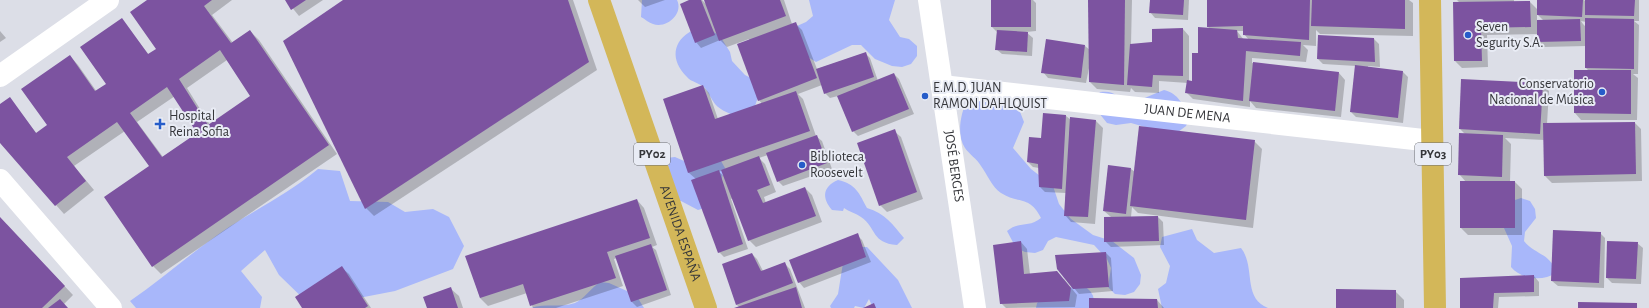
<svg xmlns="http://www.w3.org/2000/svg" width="1649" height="308" font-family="'Alegreya Sans',sans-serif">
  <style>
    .green { fill: #a8b7fa }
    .shadow { fill: #0003; fill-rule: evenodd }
    .building { fill: #7c53a0; fill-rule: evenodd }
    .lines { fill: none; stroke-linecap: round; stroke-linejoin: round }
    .minor { stroke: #fff; stroke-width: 22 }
    .highway { stroke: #d3b759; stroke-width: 22 }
    .poi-dot { fill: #265cc9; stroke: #e9ecf5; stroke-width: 1.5 }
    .labels { text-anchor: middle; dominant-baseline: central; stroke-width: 4; stroke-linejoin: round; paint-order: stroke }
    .shield { fill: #e9ecf5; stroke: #6b6d72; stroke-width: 1 }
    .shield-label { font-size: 13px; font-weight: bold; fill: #35363a }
    .poi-label { font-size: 14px; fill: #35363a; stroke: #e9ecf5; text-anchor: start }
    .street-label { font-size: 14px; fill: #35363a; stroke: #e9ecf5 }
  </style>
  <rect width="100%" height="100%" fill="#dcdee7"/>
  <g class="green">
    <path d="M642 0H677C684 14 666 29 653 24 649 23 645 19 641 17Z"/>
    <polygon points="809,0 895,0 889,20 900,37 909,39 917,46 917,56 911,64 902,67 892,66 875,59 861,45 852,45 816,62 808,57 797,26 806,22 813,16"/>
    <path d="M693 30 712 31 720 36 730 52 732 61 745 75 753 79 758 97 755 106 739 117C731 114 721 111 715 104 711 99 709 93 705 88 700 83 691 82 687 77 670 60 672 41 693 30Z"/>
    <path d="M1164 90C1179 94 1182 104 1190 117L1186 126 1178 132 1159 131 1131 123 1116 125 1107 123 1095 108V99L1100 92C1116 90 1114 97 1127 100 1138 103 1153 94 1164 90Z"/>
    <path d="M967 100 1017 104 1024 122 1013 148 1031 169 1053 186 1059 204 1071 219 1093 235 1112 241 1134 258 1141 275 1140 284 1134 292 1125 295 1115 294 1108 287 1111 268 1107 259 1094 245 1056 237 1048 241 1043 250 1035 253 1025 252 1016 248 1007 231C1019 221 1029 228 1041 218 1030 195 1018 204 1001 193 992 187 987 174 981 166 977 159 969 154 965 148 956 134 961 113 967 100Z"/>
    <polygon points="675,157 693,165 721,161 725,168 722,177 722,183 708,207 698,210 681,201 667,202 657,162 666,158"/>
    <path d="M318 169 340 171 350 201 388 202 405 212 433 209 449 217 464 246 453 269 395 291 312 307 279 275 265 250 241 271 262 297 260 308H136L130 301C164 278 194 250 229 227 260 207 289 193 318 169Z"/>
    <path d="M838 180C856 184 859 193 867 208 885 213 893 225 904 238L897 245C871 243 877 228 861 217 856 213 849 212 844 208L843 211 832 210C822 198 822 187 838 180Z"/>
    <path d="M1521 198 1530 201 1535 209 1536 218 1525 232 1524 241C1535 255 1551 253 1556 273 1542 282 1521 279 1511 267L1512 246 1504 228 1512 201Z"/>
    <path d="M1192 229 1197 240 1214 253 1241 248C1256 267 1242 298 1268 308H1162L1158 289 1166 283 1170 266 1160 247 1162 237Z"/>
    <polygon points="859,247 867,247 898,280 912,308 873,308 869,299 864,308 855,306 854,308 831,308 830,306 838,294 843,263"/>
    <path d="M600 282 609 283 636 295 644 308H531C545 303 560 308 575 303 584 299 591 288 600 282Z"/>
    <path d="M1081 284C1091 290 1097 297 1092 308H1036L1037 303 1044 297Z"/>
  </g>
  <g class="shadow">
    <path d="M149 0H232L212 15 233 43 250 31 259 40 337 154 161 274 153 266 150 166 125 131 74 166 94 190 64 214 0 142V105L10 99 37 134 48 126 70 56 78 65 97 92 107 84 121 19 149 55 158 49ZM227 60 252 97 210 125 187 88ZM175 96 199 133 163 157 137 122Z"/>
    <polygon points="286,0 323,0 299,16"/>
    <polygon points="345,0 573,0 597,70 374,216 366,208 284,42"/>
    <polygon points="638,0 665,0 645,7"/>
    <path d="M692 0H702L707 5 705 0H784L792 24 795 23 802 30 817 69 865 53 870 58 878 81 894 74 899 79 914 114 858 136 853 131 838 96 830 98 825 93 822 85 798 94 803 99 816 136 822 141 832 169 783 186 778 181 768 155 759 158 765 164 776 192 764 197 766 203 805 188 812 195 822 222 756 247 749 240 733 198 731 199 748 249 724 257 719 252 696 179 689 173 664 100 703 86 709 93 718 119 762 104 759 100 749 39 727 47 720 40 701 48 696 42ZM722 170 725 177 719 172Z"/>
    <polygon points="992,0 1033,0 1036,3 1036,31 1026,32 1033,38 1032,56 1002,54 996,49 997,32 992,27"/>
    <path d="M1089 0H1132L1131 45 1153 43 1183 29 1189 36V81L1193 82 1199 54 1210 29 1208 27V0H1409L1413 3V36L1320 34 1316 30V46L1303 45 1308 50 1306 62 1252 58V63L1339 73 1345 80 1341 117 1256 108 1250 101V107L1193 99 1186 92 1188 83 1159 81V93L1135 92 1131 88 1130 92 1097 89 1090 82V63L1086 83 1048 78 1043 72 1085 46 1090 50ZM1237 31H1244V34L1249 40H1244Z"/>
    <polygon points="1151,0 1189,0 1188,20 1155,18 1150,12"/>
    <path d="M1457 0H1514V2H1530L1538 10V0H1584L1586 2V0H1639V21H1634L1639 25 1638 74H1633L1638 78 1637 120H1581L1575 113 1589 71 1586 68V46L1544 47 1538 41V34L1487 35 1488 67 1462 68 1455 61 1460 3ZM1537 14 1544 21H1537ZM1581 21 1586 22V27L1583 24Z"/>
    <polygon points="0,31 6,38 0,42"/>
    <polygon points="1374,39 1379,44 1380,67 1368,66 1368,68 1403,72 1408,77 1403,123 1356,117 1351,112 1356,66 1323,64 1318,59"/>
    <polygon points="1542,84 1549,91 1547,124 1635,123 1641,129 1642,181 1552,183 1545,176 1544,140 1505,138 1511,144 1510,182 1515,182 1522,189 1522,235 1468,235 1461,228 1466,182 1459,174 1465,134 1460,129"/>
    <polygon points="1066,116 1071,120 1071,118 1096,121 1103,128 1095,224 1071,222 1065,215 1066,193 1045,192 1040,187 1039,168 1033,167 1028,162 1042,139"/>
    <polygon points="894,131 901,137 923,199 887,212 880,205"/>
    <polygon points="1254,141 1262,149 1253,228 1138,213 1132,207 1131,217 1157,216 1163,222 1164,245 1111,247 1105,241 1111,217 1104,211 1131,169 1135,172"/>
    <polygon points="637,200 644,208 657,245 652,247 656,250 671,295 637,307 632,302 617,258 614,259 623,286 556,308 533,308 527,293 488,306 480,298 467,257"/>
    <polygon points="0,218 73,295 64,304 67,308 0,308"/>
    <polygon points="1600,233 1605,238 1604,288 1558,286 1552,281"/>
    <polygon points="857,235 862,240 871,262 804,288 799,282"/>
    <polygon points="1021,242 1027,249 1030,274 1064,279 1077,295 1075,307 1006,308 1001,303"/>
    <polygon points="1637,243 1643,248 1641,284 1612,283 1607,278"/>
    <polygon points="1106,253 1111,258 1113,291 1079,294 1074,288"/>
    <polygon points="752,254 757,259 763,271 784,263 790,269 805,308 736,308 739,307 737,305"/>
    <polygon points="342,268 349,274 371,308 304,308"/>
    <polygon points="1534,276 1539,282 1539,296 1499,297 1498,308 1461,308 1461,279"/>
    <polygon points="451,289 459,296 463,308 428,308"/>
    <polygon points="1395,291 1404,300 1404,308 1337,308"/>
    <polygon points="1157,300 1164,308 1090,308"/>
  </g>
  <g class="building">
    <path d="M147 0H212L204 6 231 43 250 30 329 145 152 267 104 197 149 166 117 122 67 157 86 181 55 206 0 143V104L10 97 36 133 47 125 21 89 70 55 95 91 106 84 80 47 122 18 148 54 156 49 130 12ZM220 50 250 96 208 125 179 79ZM167 87 197 133 162 157 130 113Z"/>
    <polygon points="285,0 306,0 291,10"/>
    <polygon points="343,0 568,0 589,62 365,209 283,41"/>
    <polygon points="689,0 701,0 715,35 695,43 680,4"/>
    <polygon points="704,0 780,0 786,16 719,41"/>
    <rect x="991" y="0" width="40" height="27"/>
    <polygon points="1088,0 1125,0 1124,85 1089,82"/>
    <polygon points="1150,0 1184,0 1183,15 1149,13"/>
    <polygon points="1207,0 1310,0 1309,40 1243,35 1243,26 1207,27"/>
    <polygon points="1312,0 1405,0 1405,29 1311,26"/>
    <polygon points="1537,0 1583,0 1582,17 1537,15"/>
    <polygon points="1585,0 1635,0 1634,16 1585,15"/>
    <polygon points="1530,1 1531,27 1481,28 1482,61 1454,61 1453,2"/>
    <polygon points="1585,18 1634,19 1634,69 1585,68"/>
    <polygon points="1580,19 1581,41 1537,42 1537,20"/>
    <polygon points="796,22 817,78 758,101 737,44"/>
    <polygon points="1198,27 1237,30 1238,38 1301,42 1300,56 1246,51 1243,101 1185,93 1187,80 1192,81 1192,53 1198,53"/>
    <polygon points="1183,28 1183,76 1153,75 1152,87 1127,85 1130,44 1152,42 1152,29"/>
    <polygon points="997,30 1028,32 1027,52 995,50"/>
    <polygon points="1318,35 1374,38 1375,62 1317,59"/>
    <polygon points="1046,39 1085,45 1081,78 1041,73"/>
    <polygon points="866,52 874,77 824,94 816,69"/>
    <polygon points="1253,62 1339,72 1335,111 1249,101"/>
    <polygon points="1355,65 1403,71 1398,118 1350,112"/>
    <polygon points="1574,70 1631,70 1631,114 1574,113"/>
    <polygon points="894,73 909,109 852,132 837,96"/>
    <polygon points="1461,79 1543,83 1540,134 1459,129"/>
    <polygon points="703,85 715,119 796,91 810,131 688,173 663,99"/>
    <polygon points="1043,113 1066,115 1062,189 1039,187 1038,164 1027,162 1029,137 1041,138"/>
    <polygon points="1070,117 1096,120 1088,217 1064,216"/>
    <polygon points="1635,122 1636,174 1544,176 1543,123"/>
    <polygon points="1139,126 1255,140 1246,220 1130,206"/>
    <polygon points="895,129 917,192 879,206 857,143"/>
    <polygon points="1459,133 1503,135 1502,177 1458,175"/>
    <polygon points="817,135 827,163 777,182 766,153"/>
    <polygon points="759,156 770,185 757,190 763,203 805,187 816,216 748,241 721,170"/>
    <polygon points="1108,165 1131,168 1126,214 1103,211"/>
    <polygon points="719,170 743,244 718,253 691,180"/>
    <rect x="1460" y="181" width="55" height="47"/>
    <polygon points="637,199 650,238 607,252 616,278 530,306 523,284 480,298 465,256"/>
    <polygon points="1158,216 1159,241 1104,242 1104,217"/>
    <polygon points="0,217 65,286 42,308 0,308"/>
    <polygon points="1553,230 1601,232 1599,283 1551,281"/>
    <polygon points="858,233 866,257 798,283 789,260"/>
    <polygon points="1021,241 1024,274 1057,271 1071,288 1069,301 1000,304 993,245"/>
    <polygon points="1607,241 1638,242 1636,279 1606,278"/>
    <polygon points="651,244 667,290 631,302 615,256"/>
    <polygon points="1106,252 1109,287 1073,289 1057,269 1055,255"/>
    <polygon points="752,253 761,271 785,262 793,283 736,305 722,264"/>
    <polygon points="342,266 368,306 365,308 302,308 295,297"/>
    <polygon points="1534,275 1534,292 1494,293 1493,308 1460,308 1460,278"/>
    <polygon points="451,287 458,308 427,308 423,297"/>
    <polygon points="796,287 802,308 734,308"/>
    <polygon points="1336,289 1396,290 1396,308 1336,308"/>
    <polygon points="1089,298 1157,299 1158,308 1089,308"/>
    <polygon points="60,299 68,308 48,308"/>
    <polygon points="1578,302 1637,303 1637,308 1578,308"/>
    <polygon points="874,303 876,308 863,308"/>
  </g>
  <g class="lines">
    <g class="minor">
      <path id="s1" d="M929 0 975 308"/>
      <polyline points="0,76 108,0"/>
      <path id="s2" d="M942 86 1432 141"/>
      <polyline points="0,180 111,308"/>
    </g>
    <g class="highway">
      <path id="s3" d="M599 0 706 308"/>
      <polyline points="1430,0 1435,308"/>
    </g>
  </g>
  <g class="poi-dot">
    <circle cx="1468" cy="35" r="4"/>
    <circle cx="1602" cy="92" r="4"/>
    <circle cx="925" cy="96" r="4"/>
    <path d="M158 118h4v4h4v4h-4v4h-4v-4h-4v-4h4z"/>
    <circle cx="802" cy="165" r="4"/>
  </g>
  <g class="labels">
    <g class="shield">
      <rect x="634" y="143" width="36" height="22" rx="3"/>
      <rect x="1415" y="143" width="36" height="22" rx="3"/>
    </g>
    <g class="shield-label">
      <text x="652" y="154">PY02</text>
      <text x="1433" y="154">PY03</text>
    </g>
    <g class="poi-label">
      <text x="1476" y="27">Seven<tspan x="1476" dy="16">Segurity S.A.</tspan></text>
      <text x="1594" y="84" text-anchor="end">Conservatorio<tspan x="1594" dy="16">Nacional de Música</tspan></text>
      <text x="933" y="88">E.M.D. JUAN<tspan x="933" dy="16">RAMON DAHLQUIST</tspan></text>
      <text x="169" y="116">Hospital<tspan x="169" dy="16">Reina Sofia</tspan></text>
      <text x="810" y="157">Biblioteca<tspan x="810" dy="16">Roosevelt</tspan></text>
    </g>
    <g class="street-label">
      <text stroke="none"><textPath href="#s2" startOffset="247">JUAN DE MENA</textPath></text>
      <text stroke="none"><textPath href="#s1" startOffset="168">JOSÉ BERGES</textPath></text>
      <text stroke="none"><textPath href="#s3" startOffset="247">AVENIDA ESPAÑA</textPath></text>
    </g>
  </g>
</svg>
